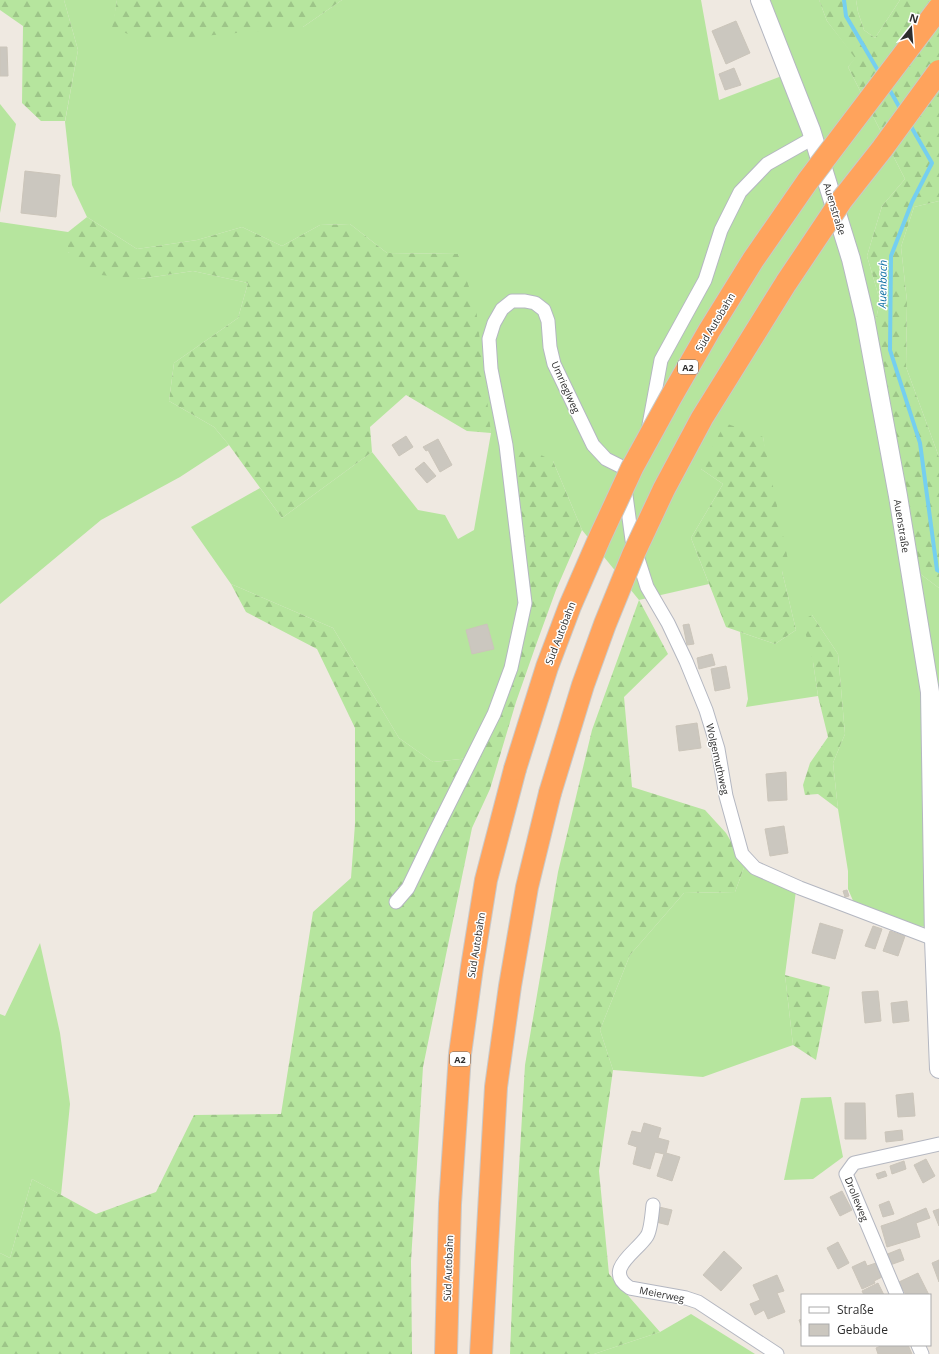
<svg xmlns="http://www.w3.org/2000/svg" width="939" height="1354" font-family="'Open Sans',sans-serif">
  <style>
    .grass { fill: #b6e59e }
    .forest { fill: url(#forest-firs) }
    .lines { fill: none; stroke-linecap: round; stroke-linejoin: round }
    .stream { stroke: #75cff0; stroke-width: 4 }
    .building { fill: #cbc7bf; stroke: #cbc5ba }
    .street-casing { stroke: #b4b7c1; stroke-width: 15 }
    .secondary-casing { stroke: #b4b7c1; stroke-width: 20 }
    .highway-casing { stroke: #c9c9c9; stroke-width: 24 }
    .street { stroke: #fff; stroke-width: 13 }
    .secondary { stroke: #fff; stroke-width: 18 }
    .highway { stroke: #ffa35c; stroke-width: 22 }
    .highway-bridge-casing { stroke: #c9c9c9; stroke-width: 24; stroke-linecap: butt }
    .highway-bridge { stroke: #ffa35c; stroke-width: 22 }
    .labels { text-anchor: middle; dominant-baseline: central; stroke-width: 3; stroke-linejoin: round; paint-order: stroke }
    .shield { fill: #fff; stroke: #6d6d6d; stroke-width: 1 }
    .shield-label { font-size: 9px; font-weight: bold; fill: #2e2e2e }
    .street-label { font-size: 10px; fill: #2e2e2e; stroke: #fff }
    .water-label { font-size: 11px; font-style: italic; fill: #0d6fa3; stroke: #fff }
  </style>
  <defs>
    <pattern id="forest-firs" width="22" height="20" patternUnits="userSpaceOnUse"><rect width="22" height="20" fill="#b6e59e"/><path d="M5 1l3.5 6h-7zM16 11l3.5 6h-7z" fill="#9dc588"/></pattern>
  </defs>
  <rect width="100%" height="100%" fill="#efe9e1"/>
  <g class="grass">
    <polygon points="64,0 117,0 113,28 303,27 342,0 701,0 719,100 795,71 769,0 819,0 827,21 856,58 848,67 905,179 882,206 867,256 880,301 873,332 919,573 939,588 939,929 912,925 854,903 848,889 848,871 838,809 833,763 845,734 838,654 812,615 813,662 818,696 746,707 748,699 740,632 775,644 796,630 782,571 763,437 701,469 723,484 691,538 709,584 639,600 582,530 553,461 528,605 479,757 433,762 399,738 333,628 231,584 191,527 260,488 282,518 372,452 418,510 445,515 458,539 474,530 491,433 458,254 387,253 350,224 320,225 282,246 242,227 197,240 137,249 87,217 72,185 65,122 78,50"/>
    <polygon points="856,0 900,0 875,38 864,30 858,12"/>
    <polygon points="0,104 16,124 0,213"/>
    <polygon points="939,201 939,457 906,367 907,301 901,247 914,207"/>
    <polygon points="0,222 68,232 68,252 140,279 193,271 248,283 238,318 174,363 169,401 214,427 229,445 180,477 101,520 0,604"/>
    <polygon points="745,865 797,883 785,975 793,1045 703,1077 613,1070 600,1030 630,955 684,893 735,892"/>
    <polygon points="40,943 60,1033 70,1104 61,1195 32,1179 10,1258 0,1253 0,1014 5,1016"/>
    <polygon points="831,1097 843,1157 813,1179 784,1180 801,1098"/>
    <polygon points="691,1314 755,1354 594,1354 660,1332"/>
  </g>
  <g class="forest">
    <polygon points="0,0 64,0 78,50 65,121 41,121 22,103 23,26 0,10"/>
    <polygon points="117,0 342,0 303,27 147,41 112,28"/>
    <polygon points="819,0 856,0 858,12 864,30 875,38 900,0 939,0 939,201 914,207 901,247 907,301 906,367 939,457 939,588 919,573 873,332 880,301 867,256 882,206 905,179 848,67 855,58 827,21"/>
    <polygon points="87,217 137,249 197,240 242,227 282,246 320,225 350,224 387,253 458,254 476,308 491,433 467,431 406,395 370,427 372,452 282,518 229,445 214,427 169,401 174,363 238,318 248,283 193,271 140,279 101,275 68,252 68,232"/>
    <polygon points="725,423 763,437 788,560 782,571 796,630 775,644 726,627 691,538 723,484 701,469"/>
    <polygon points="531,450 553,461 582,530 556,590 536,645 516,702 490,789 472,828 423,1067 411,1261 412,1354 0,1354 0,1253 10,1258 32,1179 96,1214 156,1192 194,1115 281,1114 313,912 351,878 355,824 355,728 317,649 246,612 231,584 333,628 399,738 433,762 479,757 528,605 513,453"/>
    <polygon points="639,600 668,654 624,697 632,787 705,810 726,833 745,865 735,892 684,893 630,955 600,1030 613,1070 599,1171 609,1274 660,1332 594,1354 510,1354 514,1253 525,1065 558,872 592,730"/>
    <polygon points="812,615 838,654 845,734 833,763 838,809 818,794 805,795 803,785 810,763 828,737 818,696 813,662 802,620"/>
    <polygon points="785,975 830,987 816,1060 793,1045"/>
  </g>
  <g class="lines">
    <g class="stream">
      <polyline points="844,0 846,16 880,74"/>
      <polyline points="888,87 901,110"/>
      <polyline points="909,123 932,163 912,202 891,256 890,350 920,443 937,570 939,571"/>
    </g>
  </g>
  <g class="building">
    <polygon points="736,21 750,53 726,64 712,31"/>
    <polygon points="0,47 7,47 8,76 0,76"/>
    <polygon points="734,68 741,85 725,90 719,74"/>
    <polygon points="25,171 60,175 56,217 21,213"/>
    <polygon points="406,436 413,447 399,456 392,445"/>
    <polygon points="438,439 452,465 440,472 428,450 426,451 423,447"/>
    <polygon points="424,462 436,476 427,483 415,469"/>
    <polygon points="487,624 494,649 472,654 466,630"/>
    <polygon points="689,624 694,644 687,645 683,625"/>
    <polygon points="712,654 715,665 699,669 697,658"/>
    <polygon points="726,666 730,688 715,691 711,669"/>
    <polygon points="697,723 701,748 679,751 676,726"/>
    <polygon points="786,772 787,800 768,801 766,774"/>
    <polygon points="784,826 788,853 770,856 765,829"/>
    <polygon points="847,890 849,896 845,897 843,891"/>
    <polygon points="820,923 843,930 835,959 812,953"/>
    <polygon points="873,926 882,929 875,949 865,946"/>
    <polygon points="890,931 905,936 898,956 883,951"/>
    <polygon points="878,991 881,1021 865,1023 862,992"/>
    <polygon points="907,1001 909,1021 893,1023 891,1003"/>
    <polygon points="913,1093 915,1116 898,1117 896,1095"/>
    <polygon points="845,1103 865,1103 866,1139 845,1139"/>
    <polygon points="644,1123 661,1128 658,1138 669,1141 666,1153 680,1157 672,1181 657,1176 664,1154 655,1152 650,1169 633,1164 637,1147 628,1144 632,1131 641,1133"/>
    <polygon points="902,1130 903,1140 886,1142 885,1132"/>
    <polygon points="926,1159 935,1176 923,1183 914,1165"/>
    <polygon points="904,1161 906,1169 892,1174 890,1166"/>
    <polygon points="885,1171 887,1176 878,1179 876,1174"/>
    <polygon points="842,1191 852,1210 840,1216 830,1197"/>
    <polygon points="889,1201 894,1214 883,1217 879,1205"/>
    <polygon points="659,1207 672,1210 668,1225 656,1222"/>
    <polygon points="926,1208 930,1218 916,1223 920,1237 887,1247 881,1226 896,1221"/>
    <polygon points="939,1209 939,1226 933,1211"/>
    <polygon points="838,1242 849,1263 838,1269 827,1248"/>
    <polygon points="900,1249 904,1260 890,1265 885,1255"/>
    <polygon points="724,1251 742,1268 721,1291 703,1275"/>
    <polygon points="939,1260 939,1282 932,1263"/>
    <polygon points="865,1261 867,1266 876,1263 882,1277 874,1281 875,1283 862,1289 852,1267"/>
    <polygon points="918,1273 929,1295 906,1295 899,1282"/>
    <polygon points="777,1275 784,1291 777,1293 785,1312 768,1319 764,1310 755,1315 750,1304 760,1300 753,1285"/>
    <polygon points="878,1283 884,1295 864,1295 862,1291"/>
    <polygon points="802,1319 802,1328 799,1320"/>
    <polygon points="883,1345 908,1345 912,1354 878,1354 876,1348"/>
  </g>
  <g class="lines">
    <defs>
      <g id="street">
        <polyline points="649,425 661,360 705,280 721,230 740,192 767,164 813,138"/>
        <polyline points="625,488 632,540 647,587 668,623 686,661 706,710 718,749 726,796 742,854 755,868 800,888 934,939"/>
        <polyline points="396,902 408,888 434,834 494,714 511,668 525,603 506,445 491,369 489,339 494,323 502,309 512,301 525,301 535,303 544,310 548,321 550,347 554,364 593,445 606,459 622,467"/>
        <path d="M653 1205C652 1213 651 1230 647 1236 637 1252 602 1270 630 1288L686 1298 698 1302 777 1354"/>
        <polyline points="897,1295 846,1174 854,1163 939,1144"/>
        <polyline points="918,1345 922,1354"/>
      </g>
      <polyline id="secondary" points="760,0 811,130 851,259 865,318 898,496 930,692 934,939 939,1069"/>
      <g id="highway">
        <polyline points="446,1354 450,1204 460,1054 472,967 486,880 515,769"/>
        <polyline points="481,1354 496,1087 510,986 527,887 550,793"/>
      </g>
    </defs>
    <use href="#street" class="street-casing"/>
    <use href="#secondary" class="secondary-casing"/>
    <use href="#highway" class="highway-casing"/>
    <use href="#street" class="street"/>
    <use href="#secondary" class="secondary"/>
    <use href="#highway" class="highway"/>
    <defs>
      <g id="highway-bridge">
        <polyline points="515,769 547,667 570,606 600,537 632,468 671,397 709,331 753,260 807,182 939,8"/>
        <polyline points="550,793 583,685 605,624 633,555 664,489 702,418 786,283 841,201 882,149 939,71"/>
      </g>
    </defs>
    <use href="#highway-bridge" class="highway-bridge-casing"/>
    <use href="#highway-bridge" class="highway-bridge"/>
  </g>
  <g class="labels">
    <g class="shield">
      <rect x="678" y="360" width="20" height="14" rx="3"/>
      <rect x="450" y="1052" width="20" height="14" rx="3"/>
    </g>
    <g class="shield-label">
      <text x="688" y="367">A2</text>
      <text x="460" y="1059">A2</text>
    </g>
    <g class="street-label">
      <text transform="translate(835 209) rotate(73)">Auenstraße</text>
      <text transform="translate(715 322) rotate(-59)">Süd Autobahn</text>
      <text transform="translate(566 387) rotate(66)">Umrieglweg</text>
      <text transform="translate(902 526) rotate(81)">Auenstraße</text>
      <text transform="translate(560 633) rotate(-69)">Süd Autobahn</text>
      <text transform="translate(718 759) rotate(77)">Wolgemuthweg</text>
      <text transform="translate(476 945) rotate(-81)">Süd Autobahn</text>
      <text transform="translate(857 1199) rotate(68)">Drolleweg</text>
      <text transform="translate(448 1268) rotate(-88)">Süd Autobahn</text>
      <text transform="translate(662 1294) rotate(11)">Meierweg</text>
    </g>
    <g class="water-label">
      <text transform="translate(882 284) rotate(-89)">Auenbach</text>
    </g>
  </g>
  <rect x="801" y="1294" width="130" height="52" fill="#ffffff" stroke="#ababab"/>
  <rect x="809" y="1307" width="20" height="6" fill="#ffffff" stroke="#ababab"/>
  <text x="837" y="1314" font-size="12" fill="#2e2e2e">Straße</text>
  <rect x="809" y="1324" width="20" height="12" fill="#cbc7bf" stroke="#ababab"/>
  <text x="837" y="1334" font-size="12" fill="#2e2e2e">Gebäude</text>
  <g transform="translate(911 28) rotate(17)" stroke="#ffffff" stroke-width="3" paint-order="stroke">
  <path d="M0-3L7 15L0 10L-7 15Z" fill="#2e2e2e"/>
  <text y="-6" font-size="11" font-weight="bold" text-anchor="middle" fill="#2e2e2e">N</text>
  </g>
</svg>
